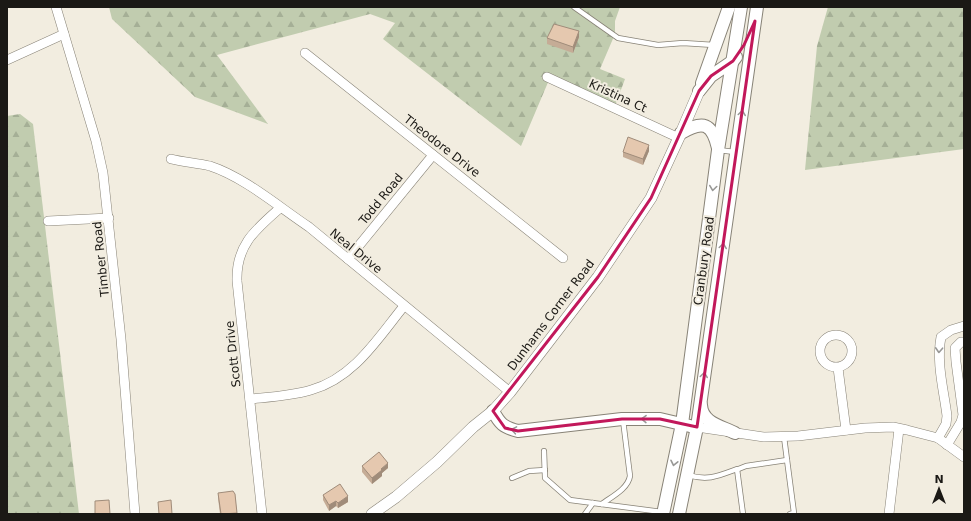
<svg xmlns="http://www.w3.org/2000/svg" width="971" height="521" font-family="'DejaVu Sans',sans-serif">
  <style>
    .forest { fill: url(#forest-firs) }
    .lines { fill: none; stroke-linecap: round; stroke-linejoin: round }
    .service-casing { stroke: #888377; stroke-width: 6 }
    .minor-casing { stroke: #888377; stroke-width: 10 }
    .tertiary-casing { stroke: #888377; stroke-width: 12 }
    .secondary-casing { stroke: #888377; stroke-width: 14 }
    .service { stroke: #fff; stroke-width: 4.5 }
    .minor { stroke: #fff; stroke-width: 9 }
    .tertiary { stroke: #fff; stroke-width: 11 }
    .secondary { stroke: #fff; stroke-width: 12 }
    .wall { fill: #c5ac96 }
    .shaded-wall { fill: #a08c7a }
    .building { fill: #e5c8af; stroke: #a08c7a }
    .oneway { stroke: #989896 }
    .marked { fill: none; stroke: #c2185b; stroke-width: 3; stroke-linejoin: round }
    .labels { text-anchor: middle; dominant-baseline: central; stroke-width: 4; stroke-linejoin: round; paint-order: stroke }
    .street-label { font-size: 12px; fill: #1b1915; stroke: #f2ede0 }
  </style>
  <defs>
    <pattern id="forest-firs" width="22" height="20" patternUnits="userSpaceOnUse"><rect width="22" height="20" fill="#c1ccaf"/><path d="M5 1l3.5 6h-7zM16 11l3.5 6h-7z" fill="#a5af96"/></pattern>
  </defs>
  <rect width="100%" height="100%" fill="#f2ede0"/>
  <g class="forest">
    <polygon points="109,7 620,7 615,21 615,34 600,69 625,79 615,106 549,80 521,146 383,39 395,23 370,14 217,55 268,124 195,97 112,19"/>
    <polygon points="828,7 964,7 964,149 805,170 817,46"/>
    <polygon points="20,114 33,124 79,514 7,514 7,116"/>
  </g>
  <g class="lines">
    <defs>
      <g id="service">
        <polyline points="574,7 618,38 658,45 683,43 714,45"/>
        <polyline points="718,150 735,152"/>
        <polyline points="784,437 794,513 790,514"/>
        <polyline points="544,451 545,478 570,500 662,512"/>
        <polyline points="736,470 746,466 787,460"/>
        <path d="M688 475C708 481 718 476 737 469L743 514"/>
        <polyline points="512,478 529,471 545,470"/>
        <path d="M602 504C611 497 628 489 630 476L623 420"/>
        <polyline points="585,514 593,503"/>
      </g>
      <g id="minor">
        <polyline points="56,7 96,141 103,173 121,339 135,514"/>
        <polyline points="305,53 563,258"/>
        <polyline points="7,60 64,34"/>
        <polyline points="547,77 679,138"/>
        <path d="M171 159C183 162 197 163 210 166 244 177 279 207 309 227L510 392"/>
        <polyline points="48,221 109,218"/>
        <polyline points="348,259 433,155"/>
        <circle cx="836" cy="351" r="16"/>
        <polyline points="838,368 846,430"/>
        <path d="M250 399C270 397 291 396 311 390 354 378 378 338 404 306"/>
        <polyline points="697,427 764,437 798,436 865,428 893,427 907,430 938,438 964,457"/>
        <path d="M938 438 946 424 947 416C944 391 936 363 941 337L951 330 964 326"/>
        <polyline points="947,445 961,422 963,415 956,362 955,348 961,342 964,342"/>
        <path d="M262 514 237 281C236 245 255 230 280 208"/>
        <polyline points="889,514 899,429"/>
      </g>
      <polyline id="tertiary" points="372,514 396,497 437,462 473,427 493,411 510,392 598,277 651,198 681,133 699,91"/>
      <g id="secondary">
        <polyline points="702,83 729,7"/>
        <polyline points="699,91 711,76 733,61 736,57"/>
        <path d="M681 133C703 120 712 123 718 148"/>
        <path d="M701 405C702 423 721 426 735 433"/>
        <path d="M493 411C500 424 503 427 518 431L622 419H660L690 426"/>
        <polyline points="663,514 682,424 718,150 741,7"/>
        <polyline points="679,514 697,427 757,7"/>
      </g>
    </defs>
    <use href="#service" class="service-casing"/>
    <use href="#minor" class="minor-casing"/>
    <use href="#tertiary" class="tertiary-casing"/>
    <use href="#secondary" class="secondary-casing"/>
    <use href="#service" class="service"/>
    <use href="#minor" class="minor"/>
    <use href="#tertiary" class="tertiary"/>
    <use href="#secondary" class="secondary"/>
  </g>
  <g class="wall">
    <polygon points="579,37 573,53 547,44 547,38"/>
    <polygon points="649,151 643,165 623,157 623,152"/>
    <polygon points="362,466 388,468 382,473 382,476 372,484 362,472"/>
    <polygon points="218,493 235,494 237,514 220,514 218,498"/>
    <polygon points="323,495 348,502 338,508 336,506 329,511 323,500"/>
  </g>
  <g class="shaded-wall">
    <polygon points="579,31 579,37 573,53 573,47"/>
    <polygon points="649,145 649,151 643,165 643,159"/>
    <polygon points="388,463 388,468 382,473 382,476 372,484 372,478 381,469"/>
    <polygon points="348,496 348,502 338,508 338,503"/>
    <polygon points="336,501 336,506 329,511 329,505"/>
  </g>
  <g class="building">
    <polygon points="554,24 579,31 573,47 547,38"/>
    <polygon points="628,137 649,145 643,159 623,152"/>
    <polygon points="379,452 388,463 381,469 382,470 372,478 362,466"/>
    <polygon points="340,484 348,496 338,503 336,501 329,505 323,495"/>
    <polygon points="233,491 235,494 237,513 221,514 218,493"/>
    <polygon points="109,500 110,514 95,514 95,501"/>
    <polygon points="171,500 172,514 159,514 158,502"/>
  </g>
  <defs><path id="oneway-chevron" d="M-2-3.5L2.5 0L-2 3.5" fill="none" stroke-width="1.6" stroke-linecap="round" stroke-linejoin="round"/></defs>
  <g class="oneway">
    <use href="#oneway-chevron" transform="translate(742 113) rotate(-82)"/>
    <use href="#oneway-chevron" transform="translate(713 188) rotate(98)"/>
    <use href="#oneway-chevron" transform="translate(723 246) rotate(-82)"/>
    <use href="#oneway-chevron" transform="translate(939 350) rotate(93)"/>
    <use href="#oneway-chevron" transform="translate(704 375) rotate(-82)"/>
    <use href="#oneway-chevron" transform="translate(644 419) rotate(-179)"/>
    <use href="#oneway-chevron" transform="translate(514 430) rotate(-170)"/>
    <use href="#oneway-chevron" transform="translate(674 463) rotate(102)"/>
  </g>
  <path class="marked" d="M755 21 697 427 660 419H622L518 431 505 428 493 411 598 277 651 198 699 91 711 76 733 61 744 45Z"/>
  <g class="labels">
    <g class="street-label">
      <text transform="translate(618 96) rotate(25)">Kristina Ct</text>
      <text transform="translate(442 146) rotate(38)">Theodore Drive</text>
      <text transform="translate(381 199) rotate(-51)">Todd Road</text>
      <text transform="translate(356 251) rotate(39)">Neal Drive</text>
      <text transform="translate(101 259) rotate(-96)">Timber Road</text>
      <text transform="translate(704 261) rotate(-82)">Cranbury Road</text>
      <text transform="translate(551 315) rotate(-53)">Dunhams Corner Road</text>
      <text transform="translate(233 354) rotate(-96)">Scott Drive</text>
    </g>
  </g>
  <rect width="971" height="521" fill="none" stroke="#1b1915" stroke-width="16"/>
  <g transform="translate(939 489)" stroke="#f2ede0" stroke-width="3" paint-order="stroke">
  <path d="M0-3L7 15L0 10L-7 15Z" fill="#1b1915"/>
  <text y="-6" font-size="11" font-weight="bold" text-anchor="middle" fill="#1b1915">N</text>
  </g>
</svg>
